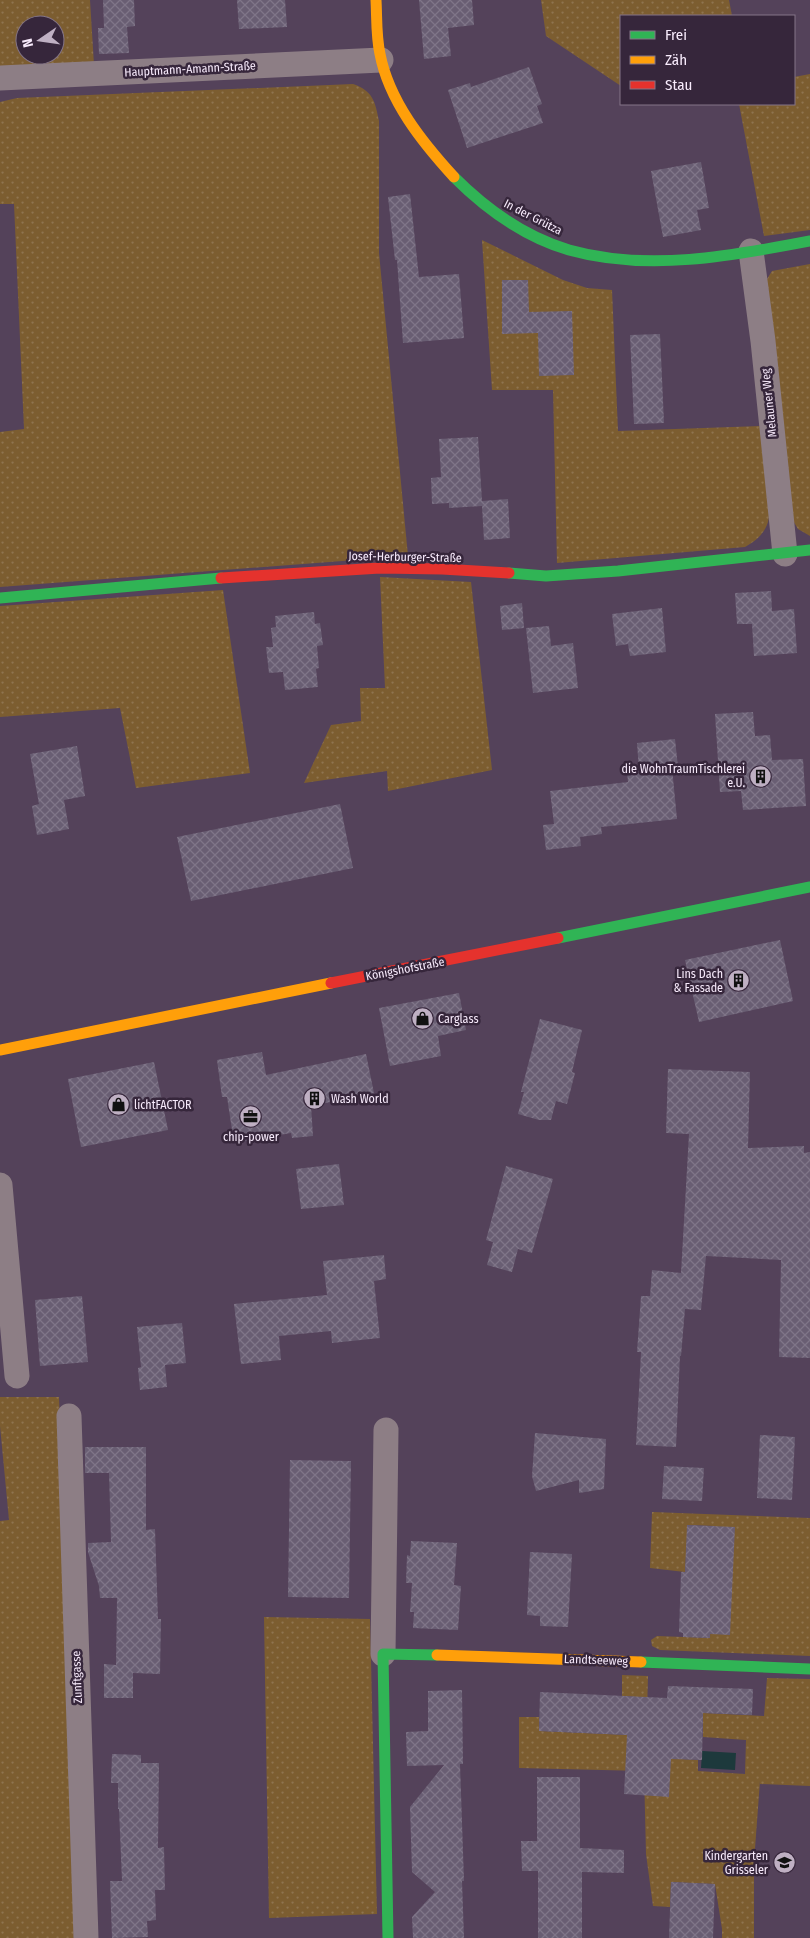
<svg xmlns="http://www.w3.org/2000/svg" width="810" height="1938" font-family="'Fira Sans Condensed',sans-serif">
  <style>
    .grass { fill: url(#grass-dots); fill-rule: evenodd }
    .water { fill: #1d393c }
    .building { fill: url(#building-cross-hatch) }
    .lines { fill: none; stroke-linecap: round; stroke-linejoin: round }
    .street { stroke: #8d7e85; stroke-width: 25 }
    .fast { stroke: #30b455; stroke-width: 11 }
    .slow { stroke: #ff9f0a; stroke-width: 11 }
    .jam { stroke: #e5322d; stroke-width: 11 }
    .labels { text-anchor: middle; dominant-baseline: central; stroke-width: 5; stroke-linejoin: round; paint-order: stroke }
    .street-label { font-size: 12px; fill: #f8ebfc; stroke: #36263b }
    .poi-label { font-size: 12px; fill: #f8ebfc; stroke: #36263b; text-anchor: end }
  </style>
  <defs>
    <pattern id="grass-dots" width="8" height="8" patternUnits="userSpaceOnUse" patternTransform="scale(1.25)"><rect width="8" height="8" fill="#7c5d30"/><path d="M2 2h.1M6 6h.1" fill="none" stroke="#8f744f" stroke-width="1.8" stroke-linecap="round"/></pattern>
    <pattern id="building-cross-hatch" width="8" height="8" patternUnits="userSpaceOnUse" patternTransform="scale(1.25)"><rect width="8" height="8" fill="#695e73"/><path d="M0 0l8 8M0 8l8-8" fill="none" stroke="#7f7588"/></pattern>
  </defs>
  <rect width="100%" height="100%" fill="#54425a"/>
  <g class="grass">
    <path d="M0 0H90L94 65 0 70ZM25 25H55V55H25Z"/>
    <polygon points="541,0 729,0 732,16 621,16 621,86 546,36"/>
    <polygon points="810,74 810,230 764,236 739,104 794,104 794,77"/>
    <path d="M353 84C373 91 375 101 379 121V253L408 556 0 587V432L24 429 14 204H0V102L17 98Z"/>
    <path d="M482 240 563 280 587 288 612 290 618 431 761 426C763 447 773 504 768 522 764 534 756 541 745 547L557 563 553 390H492Z"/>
    <polygon points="810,264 810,536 798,529 792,519 767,286 767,279 772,271"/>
    <polygon points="380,577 471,582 492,770 388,791 387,771 304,783 331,725 361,721 360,688 385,688"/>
    <polygon points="223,590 250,773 136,788 120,708 0,717 0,606"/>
    <polygon points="0,1397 59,1397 79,1938 0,1938 0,1521 9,1520 0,1426"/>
    <polygon points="652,1512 810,1518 810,1656 660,1650 652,1646 651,1640 657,1636 710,1638 715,1526 688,1525 685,1572 650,1568"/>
    <polygon points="264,1617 370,1619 377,1914 269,1918"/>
    <polygon points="622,1675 648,1676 647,1713 665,1758 698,1760 698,1771 745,1774 746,1740 703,1737 703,1713 764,1716 767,1678 810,1679 810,1786 760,1784 760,1781 754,1862 754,1938 722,1938 722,1929 715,1884 671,1882 670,1907 653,1906 646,1854 644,1771 519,1768 519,1717 539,1717 539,1731 628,1735 637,1697 622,1696"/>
  </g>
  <polygon class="water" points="702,1751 736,1753 735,1770 701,1768"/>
  <g class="building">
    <polygon points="103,0 134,0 135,26 127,27 129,53 99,54 98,28 104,28"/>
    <polygon points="237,0 285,0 287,27 239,29"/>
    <polygon points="419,0 472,0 474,25 448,28 451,56 424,59"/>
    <polygon points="529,67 542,104 537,106 543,123 467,148 448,90 470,83 471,87"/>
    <polygon points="701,162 709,208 697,210 701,230 663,237 651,171"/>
    <polygon points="410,194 419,277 459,274 464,338 403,343 397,260 395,260 388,197"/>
    <polygon points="502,280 528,280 529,312 572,311 574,375 539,376 538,333 502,334"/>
    <polygon points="660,334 664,423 634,424 630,335"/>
    <polygon points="478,437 482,501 508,499 510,538 484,540 482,506 449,508 449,503 432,504 431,478 441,477 439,439"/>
    <polygon points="771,591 772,611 794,609 797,653 754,656 752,624 737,624 735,593"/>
    <polygon points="522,603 524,628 502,630 500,606"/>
    <polygon points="662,608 666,652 630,656 628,644 616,646 612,614"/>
    <polygon points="314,612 315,624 320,623 323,645 317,646 319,668 316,669 318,687 285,690 283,672 269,673 266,647 273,647 271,628 276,627 275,616"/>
    <polygon points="549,626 551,646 573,643 578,688 533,693 526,628"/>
    <polygon points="753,712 755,736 770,735 772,760 803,759 806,806 743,810 741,791 720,792 715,714"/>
    <polygon points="675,739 678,767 672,768 677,819 601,827 602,834 580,837 581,846 546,850 543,825 554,824 550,791 628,782 627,771 639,770 637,743"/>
    <polygon points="77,746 85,796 64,800 69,829 37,835 32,806 39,804 30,754"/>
    <polygon points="340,804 353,868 191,901 177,837"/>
    <polygon points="780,940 793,1001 699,1022 685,960"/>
    <polygon points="459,993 466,1030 438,1036 441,1056 390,1066 379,1008"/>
    <polygon points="540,1019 582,1030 572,1072 575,1073 567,1104 556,1101 551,1120 539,1120 518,1114 524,1092 521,1092"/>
    <polygon points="262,1052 266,1075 366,1054 374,1093 311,1106 313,1136 292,1138 291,1133 234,1143 227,1097 222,1097 217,1060"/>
    <polygon points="154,1062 168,1130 81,1147 68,1079"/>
    <polygon points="668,1069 750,1072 748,1148 804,1146 804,1153 810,1152 810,1358 779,1357 781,1260 706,1256 701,1310 685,1309 681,1356 680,1356 676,1447 636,1445 641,1352 637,1352 641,1296 650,1296 652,1270 681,1273 689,1134 666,1133"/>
    <polygon points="339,1164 344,1205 301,1209 296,1169"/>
    <polygon points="506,1166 553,1179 532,1253 518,1249 512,1272 487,1265 493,1242 486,1240"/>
    <polygon points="384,1255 386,1279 374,1281 380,1338 332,1343 331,1331 279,1336 281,1360 241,1364 234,1304 327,1295 323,1261"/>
    <polygon points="82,1296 88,1362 40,1366 35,1300"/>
    <polygon points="182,1323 186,1363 165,1365 167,1387 140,1390 138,1368 141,1367 137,1327"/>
    <polygon points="535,1433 606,1439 604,1489 579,1493 579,1480 536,1491 532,1476"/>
    <polygon points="760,1435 795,1437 792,1500 757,1498"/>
    <polygon points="85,1447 146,1447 146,1530 155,1529 158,1619 161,1619 160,1674 133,1673 133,1698 104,1698 104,1664 116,1665 117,1598 100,1598 99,1586 88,1552 88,1543 111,1542 109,1473 85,1473"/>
    <polygon points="290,1460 351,1461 349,1598 288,1597"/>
    <polygon points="664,1466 704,1468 702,1501 662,1499"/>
    <polygon points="687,1525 735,1527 730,1635 710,1634 710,1638 683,1637 683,1633 679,1632 681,1572 685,1572"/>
    <polygon points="411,1541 457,1543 454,1585 461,1586 458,1630 413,1628 414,1612 410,1612 412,1583 406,1583 407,1555 410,1556"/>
    <polygon points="530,1552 572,1554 568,1627 540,1626 540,1616 527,1615"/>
    <polygon points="668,1686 753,1689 752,1715 703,1713 702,1760 671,1759 669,1797 624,1794 627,1735 539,1731 540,1692 667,1698"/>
    <polygon points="462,1690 463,1764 460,1764 464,1881 462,1881 464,1938 413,1938 412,1917 435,1892 412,1872 410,1807 444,1765 407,1766 406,1732 428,1731 428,1691"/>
    <polygon points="112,1754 141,1755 141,1763 159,1763 158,1848 164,1847 165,1890 155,1890 156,1920 147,1921 148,1937 112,1938 110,1881 122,1881 119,1809 118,1809 118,1783 111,1783"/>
    <polygon points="537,1777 580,1777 580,1848 624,1850 624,1873 582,1872 582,1938 538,1938 538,1871 522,1871 521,1841 537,1841"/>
    <polygon points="671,1882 715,1884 713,1938 669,1938"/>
  </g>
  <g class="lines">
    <g class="street">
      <polyline points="0,78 381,60"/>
      <polyline points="751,251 763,341 785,554"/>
      <polyline points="0,1185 17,1376"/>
      <polyline points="69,1416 86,1938"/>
      <polyline points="383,1654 386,1430"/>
    </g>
    <g class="fast">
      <path d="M454 177C486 209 525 237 569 250 647 272 732 256 810 241"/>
      <polyline points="509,573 546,576 618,571 810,550"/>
      <polyline points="0,598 221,578"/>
      <polyline points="558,938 810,887"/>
      <polyline points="641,1662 810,1669"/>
      <polyline points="388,1938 383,1654 437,1655"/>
    </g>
    <g class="slow">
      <path d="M376 0C377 18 376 36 380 54 389 101 422 142 454 177"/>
      <polyline points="0,1050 331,983"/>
      <polyline points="437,1655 641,1662"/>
    </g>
    <g class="jam">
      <polyline points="221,578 380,568 442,569 509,573"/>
      <polyline points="331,983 558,938"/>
    </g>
  </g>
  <defs>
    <symbol id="building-disc" viewBox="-11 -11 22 22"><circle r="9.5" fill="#bfb0c3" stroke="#36263b"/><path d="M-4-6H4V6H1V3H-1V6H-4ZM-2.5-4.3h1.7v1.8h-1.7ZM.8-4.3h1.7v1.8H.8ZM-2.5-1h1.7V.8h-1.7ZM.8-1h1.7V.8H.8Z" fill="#111"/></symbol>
    <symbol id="shop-disc" viewBox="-11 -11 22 22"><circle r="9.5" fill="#bfb0c3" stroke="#36263b"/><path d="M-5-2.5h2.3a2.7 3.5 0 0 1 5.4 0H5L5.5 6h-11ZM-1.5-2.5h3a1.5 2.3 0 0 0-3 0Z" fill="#111"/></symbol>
    <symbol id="office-disc" viewBox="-11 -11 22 22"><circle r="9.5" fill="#bfb0c3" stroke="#36263b"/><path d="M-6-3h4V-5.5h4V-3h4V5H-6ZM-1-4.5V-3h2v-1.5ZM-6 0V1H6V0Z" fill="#111"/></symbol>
    <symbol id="school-disc" viewBox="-11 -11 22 22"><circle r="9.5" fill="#bfb0c3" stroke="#36263b"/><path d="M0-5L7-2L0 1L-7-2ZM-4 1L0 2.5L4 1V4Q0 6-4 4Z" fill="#111"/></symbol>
  </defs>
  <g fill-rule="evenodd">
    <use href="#building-disc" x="748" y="764" width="25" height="25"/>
    <use href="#building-disc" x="726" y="968" width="25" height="25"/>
    <use href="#shop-disc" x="410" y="1006" width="25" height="25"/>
    <use href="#building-disc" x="302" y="1086" width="25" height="25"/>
    <use href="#shop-disc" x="106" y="1092" width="25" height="25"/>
    <use href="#office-disc" x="238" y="1104" width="25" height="25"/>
    <use href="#school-disc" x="772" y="1850" width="25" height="25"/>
  </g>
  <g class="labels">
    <g class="street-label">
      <text transform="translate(190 69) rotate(-3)">Hauptmann-Amann-Straße</text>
      <text transform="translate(533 217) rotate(27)">In der Grütza</text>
      <text transform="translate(769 403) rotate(-96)">Melauner Weg</text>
      <text transform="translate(405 557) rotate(1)">Josef-Herburger-Straße</text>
      <text transform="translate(405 969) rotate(-11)">Königshofstraße</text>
      <text transform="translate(596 1660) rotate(2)">Landtseeweg</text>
      <text transform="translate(77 1677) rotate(-92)">Zunftgasse</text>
    </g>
    <g class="poi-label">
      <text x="745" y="769">die WohnTraumTischlerei<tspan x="745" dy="14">e.U.</tspan></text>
      <text x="723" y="974">Lins Dach<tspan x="723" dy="14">&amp; Fassade</tspan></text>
      <text x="438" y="1019" text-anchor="start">Carglass</text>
      <text x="331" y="1099" text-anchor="start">Wash World</text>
      <text x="134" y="1105" text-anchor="start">lichtFACTOR</text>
      <text x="251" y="1137" text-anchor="middle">chip-power</text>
      <text x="768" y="1856">Kindergarten<tspan x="768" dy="14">Grisseler</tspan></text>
    </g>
  </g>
  <rect x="620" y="15" width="175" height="90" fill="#36263b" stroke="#847588"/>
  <rect x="630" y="31" width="25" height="8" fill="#30b455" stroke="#847588"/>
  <text x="665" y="40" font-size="15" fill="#f8ebfc">Frei</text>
  <rect x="630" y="56" width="25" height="8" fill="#ff9f0a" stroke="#847588"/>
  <text x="665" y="65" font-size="15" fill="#f8ebfc">Zäh</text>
  <rect x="630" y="81" width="25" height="8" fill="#e5322d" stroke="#847588"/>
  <text x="665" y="90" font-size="15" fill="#f8ebfc">Stau</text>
  <g transform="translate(40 40) rotate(257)"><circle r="24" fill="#36263b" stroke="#847588"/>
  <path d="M0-4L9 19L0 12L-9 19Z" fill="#bfb0c3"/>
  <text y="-8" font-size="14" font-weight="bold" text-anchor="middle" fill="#f8ebfc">N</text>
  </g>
</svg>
